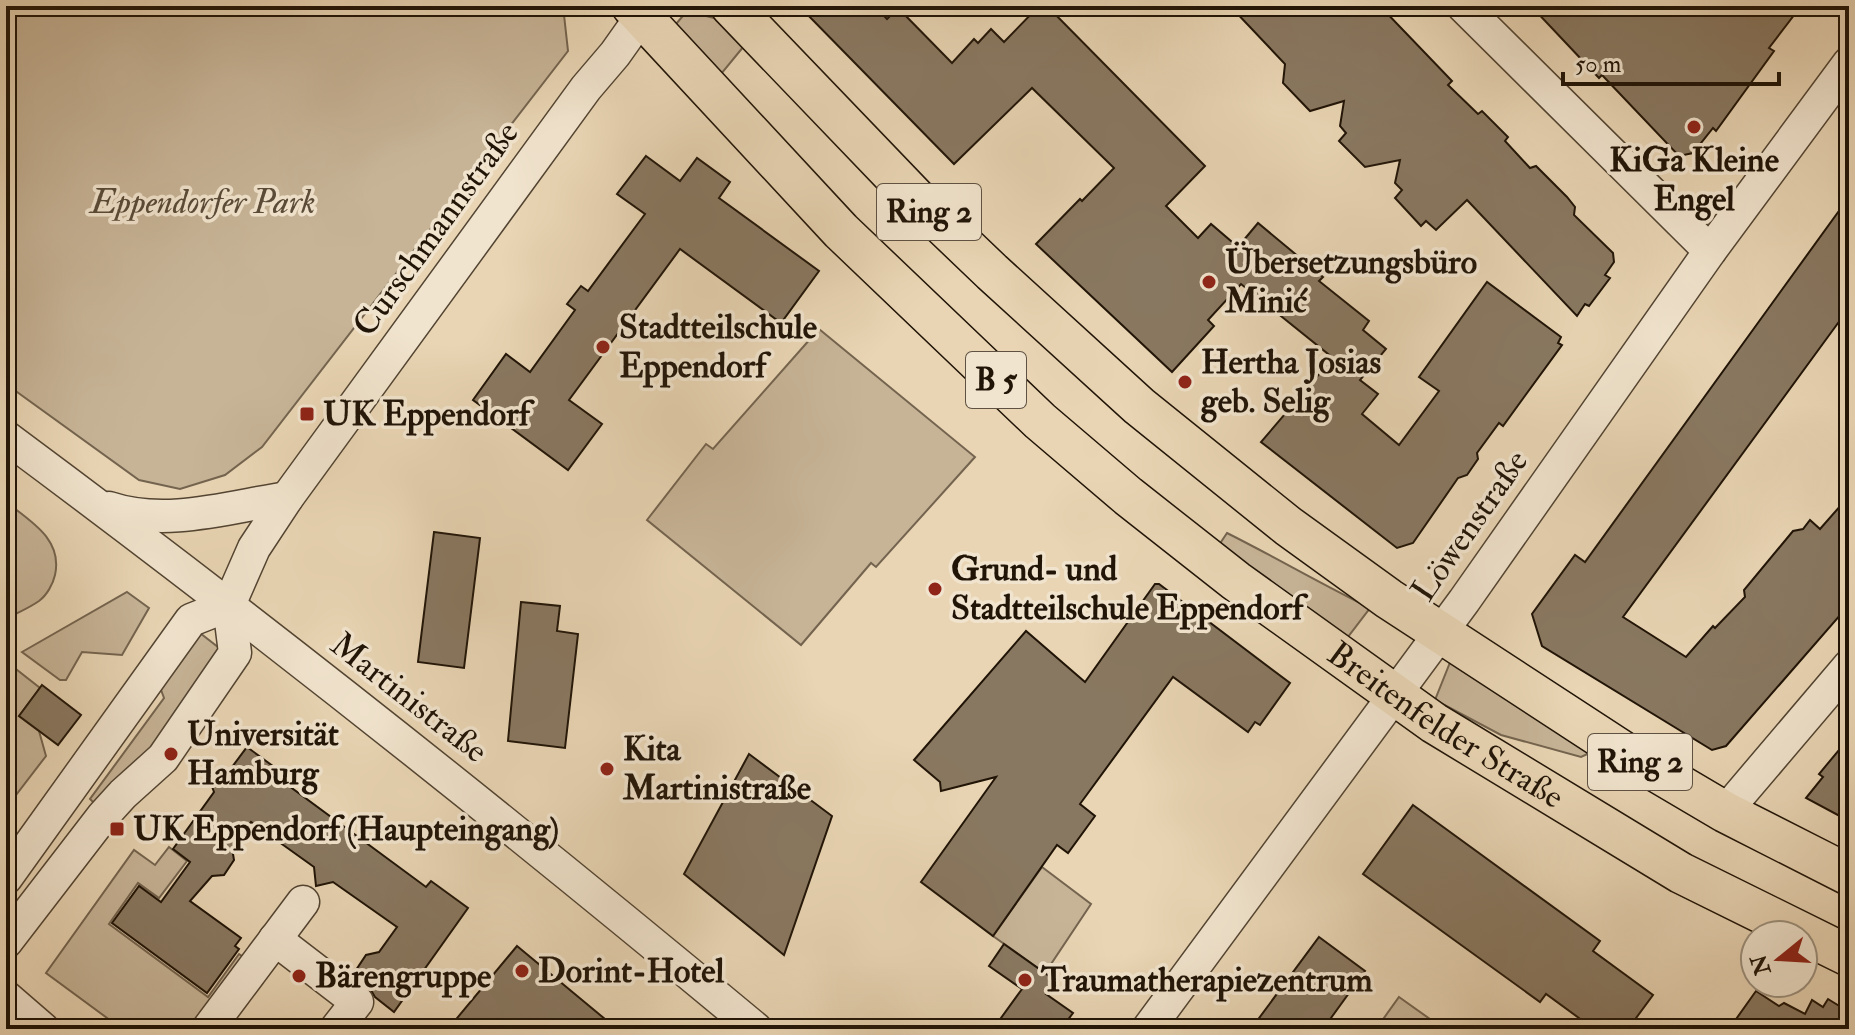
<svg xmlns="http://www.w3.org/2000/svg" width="1855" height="1035" font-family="'IM FELL Double Pica',serif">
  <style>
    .green { fill: #c7b497; stroke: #74644f; stroke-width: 2 }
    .building { fill: #897861; stroke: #201407; stroke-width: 2 }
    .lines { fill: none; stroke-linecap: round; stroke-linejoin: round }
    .minor-casing { stroke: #524432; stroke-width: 35 }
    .major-casing { stroke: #201407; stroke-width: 43 }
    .minor { stroke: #f1e4ce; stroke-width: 32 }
    .major { stroke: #e9d5b4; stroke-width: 40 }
    .poi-dot { fill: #8f2418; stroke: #f1e4ce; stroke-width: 3 }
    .labels { text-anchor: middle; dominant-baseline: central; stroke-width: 7; stroke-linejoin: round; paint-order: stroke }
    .shield { fill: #f1e4ce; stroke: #5f5243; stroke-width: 2 }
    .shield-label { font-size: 32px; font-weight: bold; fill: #201407 }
    .poi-label { font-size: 34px; font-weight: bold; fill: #201407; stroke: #f1e4ce; text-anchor: start }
    .park-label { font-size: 34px; font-style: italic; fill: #5a4c39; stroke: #f1e4ce }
    .street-label { font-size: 34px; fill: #201407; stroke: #f1e4ce }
  </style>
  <rect width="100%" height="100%" fill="#e9d5b4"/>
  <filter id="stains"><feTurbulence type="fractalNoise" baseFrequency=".0025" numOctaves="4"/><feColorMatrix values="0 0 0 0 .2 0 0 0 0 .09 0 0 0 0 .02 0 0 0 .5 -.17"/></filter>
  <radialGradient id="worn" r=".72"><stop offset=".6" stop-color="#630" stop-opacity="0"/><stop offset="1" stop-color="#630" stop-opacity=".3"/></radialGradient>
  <g class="green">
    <polygon points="6,6 563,6 568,51 262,447 225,475 180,489 139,480 6,384"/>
    <polygon points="687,11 714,18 744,46 717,79 676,24"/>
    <polygon points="819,329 975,457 876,567 871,563 801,645 647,520 706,444 713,449"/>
    <path d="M6 502C30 521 63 539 55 575 53 584 47 595 39 601 29 608 17 613 6 619Z"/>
    <path d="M1227 533C1275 557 1321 584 1370 608L1344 642 1217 548Z"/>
    <polygon points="127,592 149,608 122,655 82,652 66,680 60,680 22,652"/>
    <polygon points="200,633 223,651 148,754 95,804 90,799 164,698 160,687"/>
    <polygon points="1451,660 1592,752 1581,757 1501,735 1435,700"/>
    <polygon points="7,662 40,688 19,716 39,731 46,756 6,808"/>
    <polygon points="169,847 187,861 159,898 138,883 109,924 208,997 239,954 248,960 197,1029 122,1029 46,973 134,850 155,865"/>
    <polygon points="1042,867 1091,904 1045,973 993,936"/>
    <polygon points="1399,997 1444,1029 1376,1029"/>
  </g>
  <g class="building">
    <polygon points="799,6 875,6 887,19 898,8 952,63 974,39 978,43 991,29 1004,42 1039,6 1047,6 1205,166 1166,206 1198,238 1211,224 1238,247 1258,223 1323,277 1319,281 1369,321 1363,330 1386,349 1360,380 1378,394 1362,414 1399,445 1439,391 1419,377 1487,282 1561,337 1558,343 1562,345 1503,426 1499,423 1477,453 1478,459 1467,475 1458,478 1413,543 1397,548 1261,442 1333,358 1241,284 1208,320 1214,326 1172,372 1036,244 1080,199 1082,201 1114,168 1032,88 954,164"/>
    <polygon points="1230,6 1380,6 1452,81 1448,85 1478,114 1482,111 1508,137 1505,141 1530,168 1536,166 1567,197 1575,207 1574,215 1613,253 1614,262 1605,275 1610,278 1589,306 1585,304 1577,316 1467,200 1436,230 1426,221 1421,226 1395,198 1402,190 1395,183 1400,160 1365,167 1339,141 1346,133 1340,126 1344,101 1310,111 1283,83 1285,64"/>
    <polygon points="1531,6 1801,6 1769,48 1774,51 1716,131 1713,128 1693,153 1679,156 1602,75 1599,78"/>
    <polygon points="646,156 680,181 697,158 730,182 719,198 819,271 781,323 680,249 569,400 602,424 568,470 473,400 506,354 530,372 575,310 567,304 581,286 588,291 645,214 617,194"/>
    <polygon points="1849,197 1849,308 1623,617 1686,657 1713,626 1715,628 1745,597 1744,590 1793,531 1803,529 1810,520 1820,529 1849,496 1849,605 1726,746 1712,750 1542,646 1532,614 1575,555 1585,562"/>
    <polygon points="434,532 480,538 464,668 418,662"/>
    <polygon points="1155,584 1159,584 1290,683 1260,725 1255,722 1248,732 1173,677 1080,804 1095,816 1068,853 1057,845 993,936 921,882 996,777 941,791 940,782 914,760 1026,631 1085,682"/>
    <polygon points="521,602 560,606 557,631 578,634 565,748 508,741"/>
    <polygon points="42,685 81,715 58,745 19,716"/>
    <polygon points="1849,738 1849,821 1806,798 1823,777 1819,774"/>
    <polygon points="247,747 285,775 281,780 426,887 431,881 468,908 394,1012 375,997 369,987 358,979 356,970 366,955 379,952 397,927 333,882 316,886 314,867 251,822 232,848 234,860 224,875 212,876 190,901 241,938 235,946 239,949 207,993 112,923 139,886 161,902 190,862 173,849 214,792 210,781 218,771 229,771"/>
    <polygon points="749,754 832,816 784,955 684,874"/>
    <polygon points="1413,805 1600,941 1593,951 1653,995 1628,1029 1594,1029 1546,994 1540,1002 1363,874"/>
    <polygon points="1319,937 1365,971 1323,1029 1251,1029"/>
    <polygon points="1004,944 1056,981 1046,994 1073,1013 1061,1029 993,1029 1022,989 989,966"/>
    <polygon points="517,946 576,995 617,1029 448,1029"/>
    <polygon points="1756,991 1779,1006 1784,1003 1805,1014 1812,1000 1823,1007 1828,999 1849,1012 1849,1029 1729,1029"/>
  </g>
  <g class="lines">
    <defs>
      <g id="minor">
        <polyline points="1463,6 1710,251"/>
        <path d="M6 437C262 627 511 825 756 1029"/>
        <path d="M109 508C166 527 229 507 287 498"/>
        <polyline points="229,605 254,548 287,498 586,88 615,54 649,6"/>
        <polyline points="1725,812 1849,666"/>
        <polyline points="6,878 191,620 229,605"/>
        <polyline points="275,939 357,1002 336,1029"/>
        <polyline points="6,942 103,816 123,794 163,758 235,653 229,605"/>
        <polyline points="6,997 43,1029"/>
        <polyline points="208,1029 303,902"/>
        <polyline points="1148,1029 1464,601 1710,251 1849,63"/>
      </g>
      <g id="major">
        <path id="s1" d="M632 6 841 231 1040 421 1128 496 1236 581 1434 723 1681 873 1849 956"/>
        <polyline points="731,6 923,206 992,272 1139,406 1288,526 1389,599 1625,753 1725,812 1849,875"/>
      </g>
    </defs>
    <use href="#minor" class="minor-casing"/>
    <use href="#major" class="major-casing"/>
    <use href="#minor" class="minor"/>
    <use href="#major" class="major"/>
  </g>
  <g class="poi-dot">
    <circle cx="1694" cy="127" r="8"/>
    <circle cx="1209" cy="282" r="8"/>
    <circle cx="603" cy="347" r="8"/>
    <circle cx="1185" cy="382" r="8"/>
    <rect x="299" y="406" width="16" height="16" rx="4"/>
    <circle cx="935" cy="589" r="8"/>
    <circle cx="171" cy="754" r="8"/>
    <circle cx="607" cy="769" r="8"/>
    <rect x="109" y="821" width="16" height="16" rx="4"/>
    <circle cx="522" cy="971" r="8"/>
    <circle cx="299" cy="976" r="8"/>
    <circle cx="1025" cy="980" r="8"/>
  </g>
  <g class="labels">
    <g class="shield">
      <rect x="877" y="184" width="104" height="56" rx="6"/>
      <rect x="966" y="352" width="60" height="56" rx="6"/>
      <rect x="1588" y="734" width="104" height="56" rx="6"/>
    </g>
    <g class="shield-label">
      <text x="929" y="212">Ring 2</text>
      <text x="996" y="380">B 5</text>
      <text x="1640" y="762">Ring 2</text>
    </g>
    <g class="poi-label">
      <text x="1694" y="160" text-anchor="middle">KiGa Kleine<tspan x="1694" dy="39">Engel</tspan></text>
      <text x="1225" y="262">Übersetzungsbüro<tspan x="1225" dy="39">Minić</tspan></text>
      <text x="619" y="327">Stadtteilschule<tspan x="619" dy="39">Eppendorf</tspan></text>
      <text x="1201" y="362">Hertha Josias<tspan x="1201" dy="39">geb. Selig</tspan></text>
      <text x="323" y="414">UK Eppendorf</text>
      <text x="951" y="569">Grund- und<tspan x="951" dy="39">Stadtteilschule Eppendorf</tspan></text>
      <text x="187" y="734">Universität<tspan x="187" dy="39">Hamburg</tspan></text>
      <text x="623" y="749">Kita<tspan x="623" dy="39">Martinistraße</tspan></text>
      <text x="133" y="829">UK Eppendorf (Haupteingang)</text>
      <text x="538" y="971">Dorint-Hotel</text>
      <text x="315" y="976">Bärengruppe</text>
      <text x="1041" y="980">Traumatherapiezentrum</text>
    </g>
    <g class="park-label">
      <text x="203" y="202">Eppendorfer Park</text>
    </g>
    <g class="street-label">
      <text transform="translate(436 229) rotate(-54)">Curschmannstraße</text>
      <text transform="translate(1470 526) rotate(-55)">Löwenstraße</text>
      <text transform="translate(409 698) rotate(38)">Martinistraße</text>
      <text stroke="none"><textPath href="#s1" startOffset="1090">Breitenfelder Straße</textPath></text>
    </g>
  </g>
  <rect width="1855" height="1035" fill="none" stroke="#e9d5b4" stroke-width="32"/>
  <rect x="8" y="8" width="1839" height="1019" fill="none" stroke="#201407" stroke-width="4"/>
  <rect x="16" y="16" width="1823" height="1003" fill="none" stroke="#201407" stroke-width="2"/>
  <g transform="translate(1779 959) rotate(252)"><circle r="38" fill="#f1e4ce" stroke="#9d917e" stroke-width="2"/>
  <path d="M0-6L14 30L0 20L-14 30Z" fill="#8f2418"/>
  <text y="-12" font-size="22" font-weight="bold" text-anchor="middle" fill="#201407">N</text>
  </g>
  <path d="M1563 72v12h216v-12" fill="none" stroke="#201407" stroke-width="4"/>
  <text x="1575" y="72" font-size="24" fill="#201407" stroke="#f1e4ce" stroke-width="6" paint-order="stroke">50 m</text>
  <rect width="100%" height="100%" filter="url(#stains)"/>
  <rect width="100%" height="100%" fill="url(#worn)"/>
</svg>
